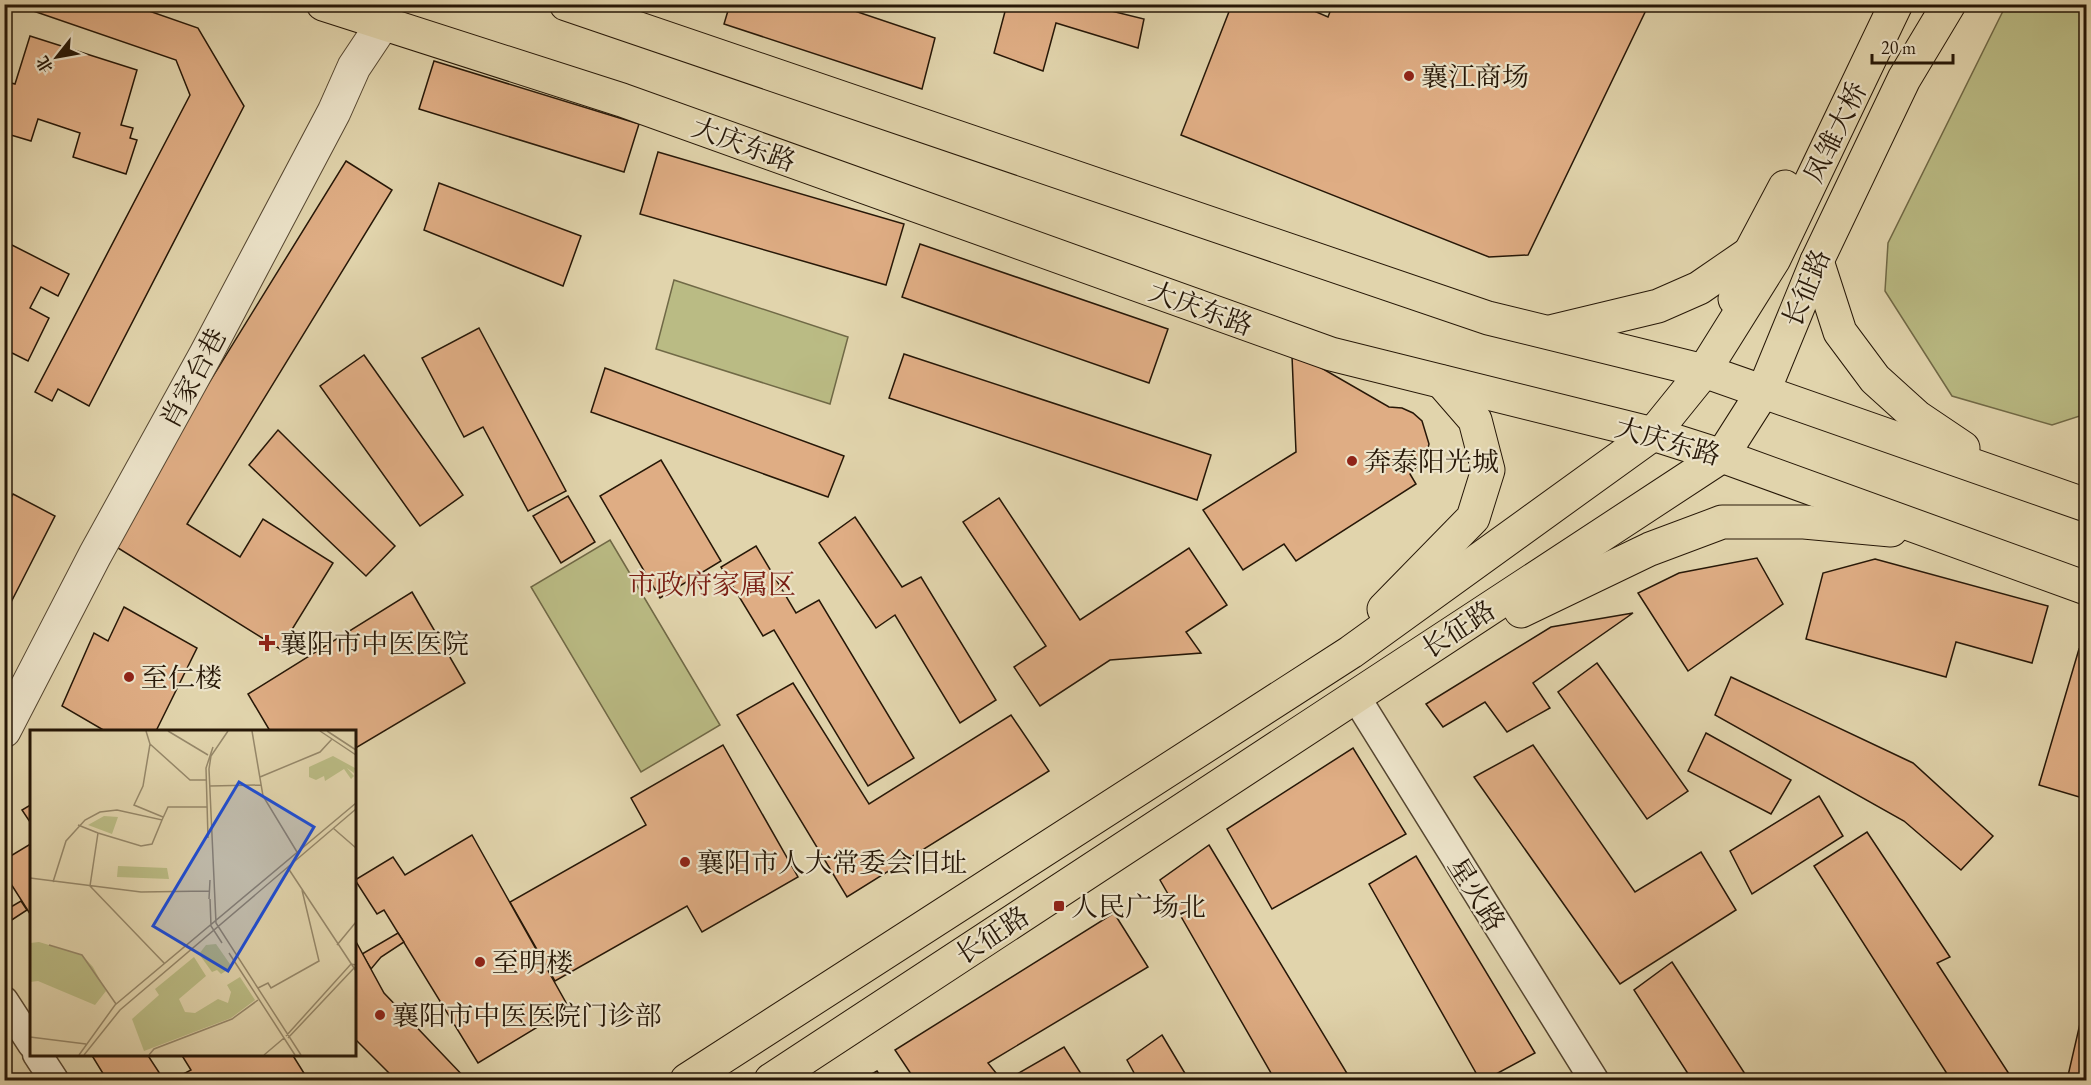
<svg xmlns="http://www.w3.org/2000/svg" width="2091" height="1085" font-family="'EB Garamond','Noto Serif SC',serif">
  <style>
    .green { fill: #babb84; stroke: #706946; stroke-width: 1.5 }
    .building { fill: #dfad84; stroke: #261707; stroke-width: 1.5 }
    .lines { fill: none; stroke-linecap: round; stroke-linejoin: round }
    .minor-casing { stroke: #554630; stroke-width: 31 }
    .tertiary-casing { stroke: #554630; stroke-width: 35 }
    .primary-casing { stroke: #261707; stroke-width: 35 }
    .minor { stroke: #ece3c9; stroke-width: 28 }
    .tertiary { stroke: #ece3c9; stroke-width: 33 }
    .primary { stroke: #e1d4ac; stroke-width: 33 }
    .poi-dot { fill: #8f2418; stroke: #ece3c9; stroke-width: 2 }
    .labels { text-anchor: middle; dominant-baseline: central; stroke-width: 4.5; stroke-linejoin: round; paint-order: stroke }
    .poi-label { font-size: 27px; fill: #261707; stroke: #ece3c9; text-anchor: start }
    .street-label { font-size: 27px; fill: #261707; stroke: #ece3c9 }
    .neighbourhood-label { font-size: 28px; fill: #7a1f14; stroke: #ece3c9 }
    .inset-road { fill: none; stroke: #96886a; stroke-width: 1.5 }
    .view { fill: #1d4ed8; fill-opacity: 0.15; stroke: #1d4ed8; stroke-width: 3 }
    .inset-edge { fill: none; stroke: #261707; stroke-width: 3 }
  </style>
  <rect width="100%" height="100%" fill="#e1d4ac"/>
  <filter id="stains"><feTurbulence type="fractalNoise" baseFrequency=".00333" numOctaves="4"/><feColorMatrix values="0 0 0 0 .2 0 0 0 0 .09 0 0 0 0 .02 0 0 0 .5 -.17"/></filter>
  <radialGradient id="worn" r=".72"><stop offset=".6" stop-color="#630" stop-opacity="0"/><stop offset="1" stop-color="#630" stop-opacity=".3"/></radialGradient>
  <g class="green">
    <polygon points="2083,4 2086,6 2086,414 2052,425 1952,396 1885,291 1888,243 2006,5"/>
    <polygon points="674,280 848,337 830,404 656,349"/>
    <polygon points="610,540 720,725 641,772 531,587"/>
  </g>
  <g class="building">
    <polygon points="13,4 129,4 198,28 244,106 89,406 58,389 52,401 35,392 190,95 176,60"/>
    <polygon points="730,4 834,4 935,38 922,89 724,24"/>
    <polygon points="1007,4 1083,4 1144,19 1138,48 1056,23 1043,71 994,53"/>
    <polygon points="1232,4 1298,4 1328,17 1333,4 1649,4 1528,255 1489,257 1181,135"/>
    <polygon points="30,36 137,70 121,125 133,128 130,138 137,140 126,174 73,157 80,133 38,119 31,141 4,133 4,81 15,84"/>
    <polygon points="434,61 639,124 624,172 419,109"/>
    <polygon points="658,152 904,224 886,285 640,214"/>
    <polygon points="346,161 392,190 187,524 240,557 263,519 333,563 280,649 110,543"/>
    <polygon points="439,183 581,236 563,286 424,230"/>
    <polygon points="4,241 69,274 58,296 41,287 30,308 49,318 28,361 4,349"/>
    <polygon points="920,244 1168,329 1149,383 902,297"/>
    <polygon points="479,328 566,491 528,511 483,427 464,437 422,358"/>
    <polygon points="904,354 1211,455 1197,500 889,398"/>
    <polygon points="364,355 463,495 420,526 320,386"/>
    <polygon points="1292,356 1311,362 1389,407 1402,408 1413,413 1422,421 1429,444 1426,456 1410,474 1416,484 1296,561 1284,544 1243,570 1203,510 1296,452"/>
    <polygon points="605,368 844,456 828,497 591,412"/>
    <polygon points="278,430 395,546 366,576 249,465"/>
    <polygon points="661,460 721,561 660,598 600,496"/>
    <polygon points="13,494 55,516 4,616 4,511"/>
    <polygon points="568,496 595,542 561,563 533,516"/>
    <polygon points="999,498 1080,620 1189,548 1227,605 1186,632 1201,653 1110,660 1040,706 1014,667 1046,646 963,522"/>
    <polygon points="855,517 902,587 921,577 996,700 960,723 895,615 876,628 819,543"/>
    <polygon points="756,546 796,613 819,600 914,758 868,786 774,630 763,636 721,567"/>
    <polygon points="1757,558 1783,604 1688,671 1638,593 1679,573"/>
    <polygon points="1875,559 2048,606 2032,663 1956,642 1946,677 1806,639 1823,573"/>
    <polygon points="412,592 465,683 354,749 354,731 270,731 248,694"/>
    <polygon points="124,607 197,648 156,731 105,731 62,706 94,633 108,641"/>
    <polygon points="1633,613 1533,683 1550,708 1507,732 1485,702 1443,727 1426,704 1551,627"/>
    <polygon points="2079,649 2086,651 2086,799 2039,785"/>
    <polygon points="1597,663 1688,791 1647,819 1558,692"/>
    <polygon points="1731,677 1913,763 1993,836 1961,870 1904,821 1715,715"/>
    <polygon points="793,683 869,804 1011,715 1049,771 847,897 737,715"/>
    <polygon points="1706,733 1791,780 1771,814 1688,771"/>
    <polygon points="723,745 798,877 702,932 687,906 555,981 510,902 646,825 631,798"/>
    <polygon points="1533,745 1635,892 1701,852 1736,910 1620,984 1474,777"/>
    <polygon points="1353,748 1406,834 1272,909 1227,829"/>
    <polygon points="1819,796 1843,836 1752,894 1730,851"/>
    <polygon points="32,804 32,825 22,810"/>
    <polygon points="1867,832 1950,957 1937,963 2013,1080 1951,1080 1814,866"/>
    <polygon points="472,835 569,1008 478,1063 384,910 377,914 355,880 393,857 405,875"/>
    <polygon points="32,843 32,917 4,873 4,860"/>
    <polygon points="1209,845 1351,1080 1275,1080 1160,880"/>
    <polygon points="1416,856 1535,1053 1485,1080 1480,1080 1369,884"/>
    <polygon points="21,901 27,910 4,925 4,911"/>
    <polygon points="1114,913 1148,967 988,1063 1000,1078 996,1080 915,1080 895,1050"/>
    <polygon points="398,933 404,942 381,957 371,969 362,954"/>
    <polygon points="354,938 384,993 467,1080 396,1080 354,1038"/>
    <polygon points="1672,962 1749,1080 1692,1080 1634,990"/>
    <polygon points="2082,1015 2086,1017 2086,1080 2067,1080"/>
    <polygon points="1162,1035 1189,1080 1138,1080 1127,1060"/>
    <polygon points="1064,1047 1085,1080 1014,1080 1012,1077"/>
    <polygon points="91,1054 147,1054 164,1080 107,1080"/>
    <polygon points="181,1054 292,1054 307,1078 302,1080 172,1080 191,1070"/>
    <polygon points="877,1071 883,1080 861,1080"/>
  </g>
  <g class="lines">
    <defs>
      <g id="minor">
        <polyline points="1362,707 1594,1080"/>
        <polyline points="4,1001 32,1044"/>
        <polyline points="37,1054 54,1080"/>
      </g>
      <polyline id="tertiary" points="4,731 95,555 206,354 334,112 354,67 382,25"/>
      <g id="primary">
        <polyline points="323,4 622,100 1331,354 1653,434 1722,456 2086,588"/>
        <polyline points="566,4 1488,318 1704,371 2086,505"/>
        <polyline points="1817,261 1840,332 1875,379 1917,417 1963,448"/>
        <polyline points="1735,299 1750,253 1785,187"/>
        <polyline points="1554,331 1658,306 1699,288 1750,253"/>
        <polyline points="1384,609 1473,518 1488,470 1475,420 1442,382"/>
        <polyline points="1521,611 1650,549 1722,522 1804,522 1891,530"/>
        <polyline points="687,1080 1351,652 1653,434 1704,371 1774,259 1896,4"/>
        <polyline points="771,1080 1722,456 1764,390 1817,261 1904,79 1949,4"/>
      </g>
    </defs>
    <use href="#minor" class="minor-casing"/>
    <use href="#tertiary" class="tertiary-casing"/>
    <use href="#primary" class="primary-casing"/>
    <use href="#minor" class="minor"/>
    <use href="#tertiary" class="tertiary"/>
    <use href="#primary" class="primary"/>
  </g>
  <g class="poi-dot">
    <circle cx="1409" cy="76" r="6"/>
    <circle cx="1352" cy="461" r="6"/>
    <path d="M264 634h6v6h6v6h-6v6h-6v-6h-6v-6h6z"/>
    <circle cx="129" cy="677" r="6"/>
    <circle cx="685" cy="862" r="6"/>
    <rect x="1053" y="900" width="12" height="12" rx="3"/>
    <circle cx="480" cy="962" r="6"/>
    <circle cx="380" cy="1015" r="6"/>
  </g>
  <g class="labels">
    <g class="poi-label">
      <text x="1421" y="76">襄江商场</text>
      <text x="1364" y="461">奔泰阳光城</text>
      <text x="280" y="643">襄阳市中医医院</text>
      <text x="141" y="677">至仁楼</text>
      <text x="697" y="862">襄阳市人大常委会旧址</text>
      <text x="1071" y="906">人民广场北</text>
      <text x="492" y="962">至明楼</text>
      <text x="392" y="1015">襄阳市中医医院门诊部</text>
    </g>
    <g class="street-label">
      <text transform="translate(1835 132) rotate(-64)">凤雏大桥</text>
      <text transform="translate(744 144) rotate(20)">大庆东路</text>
      <text transform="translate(1806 288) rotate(-67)">长征路</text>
      <text transform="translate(1201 308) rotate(20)">大庆东路</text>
      <text transform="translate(193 378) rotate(-62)">肖家台巷</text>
      <text transform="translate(1668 441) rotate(16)">大庆东路</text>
      <text transform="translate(1458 629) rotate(-33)">长征路</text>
      <text transform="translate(1477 894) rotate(58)">星火路</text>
      <text transform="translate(992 935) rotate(-33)">长征路</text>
    </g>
    <g class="neighbourhood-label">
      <text x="712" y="584">市政府家属区</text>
    </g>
  </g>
  <g transform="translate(30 730)">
    <rect width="326" height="326" fill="#e1d4ac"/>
    <path d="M303 26 325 38 324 43 317 38 324 46 321 49 314 39 295 51 294 46 286 50 279 47V37ZM74 86 88 87 82 104 58 95ZM88 136 137 138 139 149 87 147ZM9 212 52 225 63 237 76 261 65 275 8 251 0 252V213ZM186 214 202 237 191 244 187 240 182 242 169 224 176 215ZM164 227 176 246 149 269 155 282 165 283 188 269 198 273 201 262 197 255 210 247 225 270 201 288 114 321 102 289 129 265 125 259Z" fill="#babb84"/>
    <path class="inset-road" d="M116 1 120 14 113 56 104 75 133 87M138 1 178 25M198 1 181 26 179 39 186 193 271 325M222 1 233 66 267 122M290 1 326 25M297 1 326 20M120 14 160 50H176M230 47 290 22 302 9M180 56 231 55M132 90 122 114 111 116 68 103 60 156 135 234M48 95 68 103M303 98 326 118M178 108 176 38 183 17M258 138 326 241M0 148 111 162 179 161M23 152 36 111 55 90 70 82 87 80 132 90 138 77H177M179 169 180 150M180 169 181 196 192 213M19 215 52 225 86 274M307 215 326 192M199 223 265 325M228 258 238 253 241 258 289 231 272 160M256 306 321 234 326 235M0 307 56 314M258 308 325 237M49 325 85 275 326 73M54 325 90 280 326 79M119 325 124 319 202 289 228 270M234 325 254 308"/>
    <path class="view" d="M209 52 284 97 198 241 123 196Z"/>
    <rect width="326" height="326" class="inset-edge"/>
  </g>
  <rect width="2091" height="1085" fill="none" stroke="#e1d4ac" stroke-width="24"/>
  <rect x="6" y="6" width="2079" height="1073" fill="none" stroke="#261707" stroke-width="3"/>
  <rect x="12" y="12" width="2067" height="1061" fill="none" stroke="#261707" stroke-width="1.5"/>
  <g transform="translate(57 57) rotate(239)" stroke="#ece3c9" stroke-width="4.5" paint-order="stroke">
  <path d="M0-4.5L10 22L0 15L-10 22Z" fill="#261707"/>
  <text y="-9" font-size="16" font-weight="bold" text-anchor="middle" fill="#261707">北</text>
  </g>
  <path d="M1872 54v9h81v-9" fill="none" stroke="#261707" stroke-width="3"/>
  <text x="1881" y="54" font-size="18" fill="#261707" stroke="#ece3c9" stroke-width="4.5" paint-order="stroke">20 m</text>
  <rect width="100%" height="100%" filter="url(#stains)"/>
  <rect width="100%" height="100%" fill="url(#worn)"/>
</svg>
